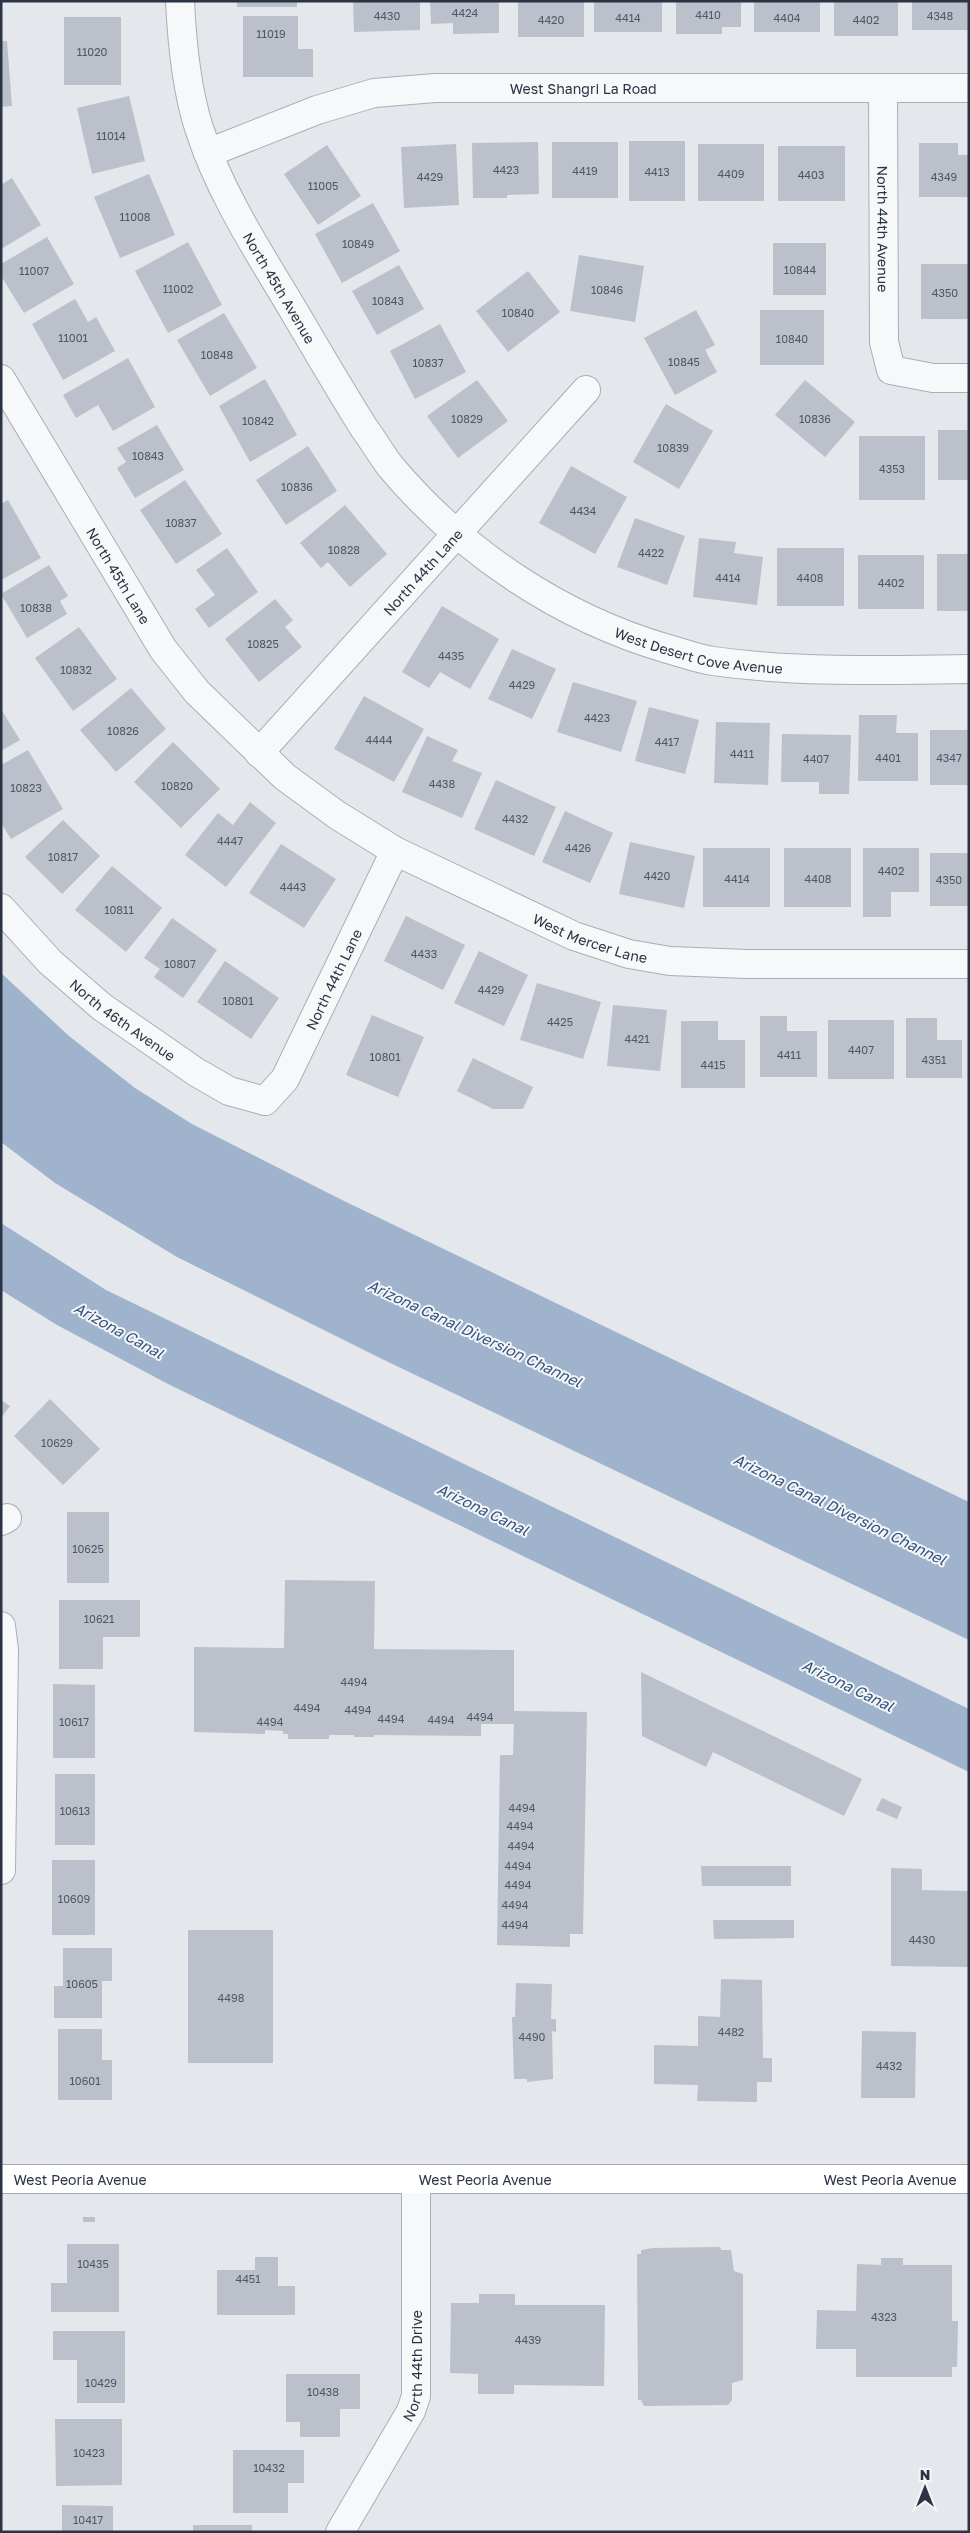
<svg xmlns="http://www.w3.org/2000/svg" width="970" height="2533" font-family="'Golos Text',sans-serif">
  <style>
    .water { fill: #9fb4cc }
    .building { fill: #bbc0ca }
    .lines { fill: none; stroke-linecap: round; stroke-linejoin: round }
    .minor-casing { stroke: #a9aeb7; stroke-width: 30 }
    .major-casing { stroke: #a3abb8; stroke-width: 30 }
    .minor { stroke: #f7f8fa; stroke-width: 28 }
    .major { stroke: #fff; stroke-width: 28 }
    .labels { text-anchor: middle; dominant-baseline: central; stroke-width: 4; stroke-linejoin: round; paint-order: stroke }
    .number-label { font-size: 11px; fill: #4f5766 }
    .street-label { font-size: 14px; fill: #2b3445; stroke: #f4f6f9 }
    .water-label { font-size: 15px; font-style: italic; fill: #34527a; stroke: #f4f6f9 }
  </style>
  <rect width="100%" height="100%" fill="#e4e7ec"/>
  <g class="water">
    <polygon points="1,973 69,1036 135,1088 192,1124 340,1199 969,1502 969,1640 382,1359 177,1257 55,1183 1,1142"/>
    <polygon points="1,1223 106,1290 969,1709 969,1772 168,1384 57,1325 1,1290"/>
  </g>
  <g class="building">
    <rect x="237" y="1" width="60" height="6"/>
    <polygon points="353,1 420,1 420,30 354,32"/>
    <polygon points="430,1 499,1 499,33 453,34 453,23 431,24"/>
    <rect x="518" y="1" width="66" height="36"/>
    <rect x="594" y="1" width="68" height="31"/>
    <polygon points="676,1 741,1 741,27 722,27 722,34 676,34"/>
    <rect x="754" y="1" width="66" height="31"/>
    <rect x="834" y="1" width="64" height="35"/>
    <rect x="912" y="1" width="57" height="29"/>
    <polygon points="243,16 298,16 298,49 313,49 313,77 243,77"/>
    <rect x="64" y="17" width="57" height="68"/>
    <polygon points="1,41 7,41 12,106 1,107"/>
    <polygon points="129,96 145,161 92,174 77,108"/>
    <rect x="629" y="141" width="56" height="60"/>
    <polygon points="538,142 539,194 507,195 507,198 473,198 472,143"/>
    <rect x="552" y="142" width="66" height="56"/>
    <polygon points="919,143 958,143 958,155 969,155 969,197 919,197"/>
    <polygon points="456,144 459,205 404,208 401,147"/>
    <rect x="698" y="144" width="66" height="57"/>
    <polygon points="327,145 361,196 318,225 284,174"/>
    <rect x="778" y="146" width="67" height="55"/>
    <polygon points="149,174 175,235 120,258 94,197"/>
    <polygon points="12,178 41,225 1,249 1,185"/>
    <polygon points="373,203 400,251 342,283 315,234"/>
    <polygon points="47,237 74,284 24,313 1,276 1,264"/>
    <polygon points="188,242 222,305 168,333 135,271"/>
    <rect x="773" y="243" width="53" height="52"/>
    <polygon points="579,255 644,266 635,322 570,311"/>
    <rect x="921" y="264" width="48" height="55"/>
    <polygon points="399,265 424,309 377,335 352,291"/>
    <polygon points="528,271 560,312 508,352 476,311"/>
    <polygon points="75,299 88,322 96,317 115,351 63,380 32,324"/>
    <polygon points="696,310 715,345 705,350 717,372 675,395 644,338"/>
    <rect x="760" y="310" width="64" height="55"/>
    <polygon points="224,313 257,368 210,396 177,340"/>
    <polygon points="440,324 466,372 415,399 390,351"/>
    <polygon points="128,358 155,407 113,431 98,405 76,418 63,395"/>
    <polygon points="265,379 297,435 250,462 219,406"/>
    <polygon points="477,380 508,421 458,458 427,416"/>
    <polygon points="805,380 855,422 825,457 775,415"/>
    <polygon points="666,404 713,431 679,489 633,462"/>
    <polygon points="157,425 184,470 135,498 117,468 126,462 117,448"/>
    <rect x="938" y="430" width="31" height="50"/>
    <rect x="859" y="436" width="66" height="64"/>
    <polygon points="308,446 337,491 286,525 256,480"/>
    <polygon points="571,466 627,497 595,554 539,523"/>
    <polygon points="185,480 222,534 176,564 140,510"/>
    <polygon points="8,500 41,558 1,580 1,504"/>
    <polygon points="345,505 387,554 350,587 328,562 321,568 300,543"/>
    <polygon points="635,518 685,536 667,585 617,567"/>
    <polygon points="699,538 736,542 734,553 763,557 757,605 693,597"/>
    <polygon points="227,548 258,592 209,628 195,609 215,595 196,570"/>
    <rect x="777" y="548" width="67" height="58"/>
    <rect x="937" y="554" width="32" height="57"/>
    <rect x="858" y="555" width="66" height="54"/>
    <polygon points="49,565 68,596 60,601 67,614 27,638 1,594"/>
    <polygon points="275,599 293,620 285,627 302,647 259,682 225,639"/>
    <polygon points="442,606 499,639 470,689 440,672 429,688 402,672"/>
    <polygon points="79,627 117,679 73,711 35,658"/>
    <polygon points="512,649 556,669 532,719 488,699"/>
    <polygon points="573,682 637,701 621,752 557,732"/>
    <polygon points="131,688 166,729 116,772 80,730"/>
    <polygon points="364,696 424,729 394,782 334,749"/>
    <polygon points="649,707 699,720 685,774 635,761"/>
    <polygon points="1,709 20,740 1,751"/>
    <polygon points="859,715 897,715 896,733 918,733 918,781 858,781"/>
    <polygon points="716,722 770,723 768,785 714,783"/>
    <rect x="930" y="730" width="39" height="55"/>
    <polygon points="782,734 851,735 849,794 819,794 819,782 781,782"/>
    <polygon points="427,736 458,750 452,761 482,773 462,818 402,792"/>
    <polygon points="173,742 220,789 181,828 134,782"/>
    <polygon points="28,750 63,809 11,839 1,823 1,765"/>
    <polygon points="496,780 556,807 534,856 474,829"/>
    <polygon points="250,802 276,823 226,887 185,855 218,813 233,825"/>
    <polygon points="565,811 613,833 590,883 542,862"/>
    <polygon points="63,820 100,856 62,894 25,857"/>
    <polygon points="630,842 695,856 684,908 619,894"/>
    <polygon points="281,844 336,879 304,928 249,893"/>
    <rect x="703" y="848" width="67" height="59"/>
    <rect x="784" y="848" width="67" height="59"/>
    <polygon points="863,848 919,848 919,892 891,892 891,917 863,917"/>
    <rect x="930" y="853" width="39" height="53"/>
    <polygon points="112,866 162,908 126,952 75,910"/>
    <polygon points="406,916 465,945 443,990 384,961"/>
    <polygon points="172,918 217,950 183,998 154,977 160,969 144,958"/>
    <polygon points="479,951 528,975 504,1026 454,1003"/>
    <polygon points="225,961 279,998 251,1039 197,1002"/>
    <polygon points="537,983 601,1002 583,1059 520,1040"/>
    <polygon points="613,1005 667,1010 660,1071 607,1066"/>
    <polygon points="372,1015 424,1037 398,1097 346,1075"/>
    <polygon points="760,1016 787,1016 787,1031 817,1031 817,1077 760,1077"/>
    <polygon points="906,1018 937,1018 937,1040 962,1040 962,1078 906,1078"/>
    <rect x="828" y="1020" width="66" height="59"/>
    <polygon points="681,1021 718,1021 718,1040 745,1040 745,1088 681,1088"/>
    <polygon points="473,1058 533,1087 523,1109 493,1109 457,1091"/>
    <polygon points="50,1399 100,1449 63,1485 14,1436"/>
    <polygon points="1,1400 10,1406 1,1418"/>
    <rect x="67" y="1512" width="42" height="71"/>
    <polygon points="285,1580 375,1581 374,1649 514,1650 514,1711 587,1712 583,1934 570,1934 570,1947 497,1945 500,1755 513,1755 514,1724 481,1724 481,1736 374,1735 374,1737 354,1737 354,1735 329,1735 329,1739 288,1739 288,1734 283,1734 283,1731 265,1730 265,1734 194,1732 194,1647 284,1648"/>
    <polygon points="59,1600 140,1600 140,1637 103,1637 103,1669 59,1669"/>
    <polygon points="641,1672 862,1779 844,1816 713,1752 706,1767 642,1736"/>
    <polygon points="53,1684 95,1685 95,1758 53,1758"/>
    <rect x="55" y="1774" width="40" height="71"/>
    <polygon points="882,1798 902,1807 897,1819 876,1810"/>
    <rect x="52" y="1860" width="43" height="75"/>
    <polygon points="701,1866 791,1866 791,1886 702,1886"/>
    <polygon points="891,1868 922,1869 922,1890 969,1891 969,1967 891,1966"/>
    <polygon points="713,1920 794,1920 794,1938 714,1939"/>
    <rect x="188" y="1930" width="85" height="133"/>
    <polygon points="63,1948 112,1948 112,1981 102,1981 102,2018 54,2018 54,1986 63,1986"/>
    <polygon points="721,1979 762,1980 763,2058 772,2058 772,2082 757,2082 757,2102 697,2101 698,2085 654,2084 654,2045 698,2046 698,2016 720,2017"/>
    <polygon points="516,1983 552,1984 551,2019 556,2019 556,2032 552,2031 553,2079 527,2082 527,2079 514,2079 512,2017 515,2017"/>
    <polygon points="58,2029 102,2029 102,2060 112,2060 112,2100 58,2100"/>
    <polygon points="862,2031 916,2032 915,2098 861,2098"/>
    <rect x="83" y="2217" width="12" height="5"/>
    <polygon points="67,2244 119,2244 119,2312 51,2312 51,2283 67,2283"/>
    <polygon points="719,2247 722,2250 731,2250 734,2271 743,2274 743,2380 732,2383 732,2400 728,2405 644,2406 641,2400 638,2400 637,2254 641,2254 641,2250 653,2248"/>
    <polygon points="255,2257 278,2257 278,2286 295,2286 295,2315 217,2315 217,2270 255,2270"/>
    <polygon points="881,2258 903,2258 903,2265 952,2265 952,2321 958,2321 957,2367 952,2367 952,2377 856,2377 856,2349 816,2349 817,2310 856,2311 857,2264 881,2265"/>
    <polygon points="479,2294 515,2294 515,2305 605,2305 604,2386 514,2385 514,2394 478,2394 478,2374 450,2373 451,2303 479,2303"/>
    <polygon points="53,2331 125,2331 125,2403 77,2403 77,2360 53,2360"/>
    <polygon points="286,2374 360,2374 360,2409 340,2409 340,2437 300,2437 300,2422 286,2422"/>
    <polygon points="55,2419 122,2419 122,2485 56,2486"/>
    <polygon points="233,2450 304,2450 304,2483 288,2483 288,2513 233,2513"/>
    <polygon points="62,2505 113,2506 113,2532 62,2532"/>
    <rect x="193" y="2525" width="59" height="7"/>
  </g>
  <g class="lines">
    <defs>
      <g id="minor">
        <path id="s1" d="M180 1C182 43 186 88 199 128 220 194 260 254 295 313 318 352 340 390 364 428 373 440 381 454 390 466 462 552 561 618 668 649 683 653 698 659 713 661 798 673 883 670 969 669"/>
        <path id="s2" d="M883 88 884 342 891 370 933 378H969"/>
        <path id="s3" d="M208 153 317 110 374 93 435 88H969"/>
        <path id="s4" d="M1 379 163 649 197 692 285 777 337 815 395 851 574 936 629 954 670 961 747 964H969"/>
        <path id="s5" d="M259 753 586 390"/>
        <path id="s6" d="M1 908 50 962 102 1007 196 1072 229 1091 265 1101 285 1079 395 851"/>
        <polyline points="1,1521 7,1518"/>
        <polyline points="1,1626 4,1650 1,1870"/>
        <path id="s7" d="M340 2532 411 2411 416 2396V2180"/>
      </g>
      <g id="major">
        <path id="s8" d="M1 2179H969"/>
      </g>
    </defs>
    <use href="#minor" class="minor-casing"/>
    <use href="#major" class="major-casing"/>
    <use href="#minor" class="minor"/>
    <use href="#major" class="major"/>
  </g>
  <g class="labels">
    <g class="number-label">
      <text x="465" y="12">4424</text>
      <text x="708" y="14">4410</text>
      <text x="387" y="15">4430</text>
      <text x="940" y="15">4348</text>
      <text x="628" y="17">4414</text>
      <text x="787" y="17">4404</text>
      <text x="551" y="19">4420</text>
      <text x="866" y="19">4402</text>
      <text x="271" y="33">11019</text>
      <text x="92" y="51">11020</text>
      <text x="111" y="135">11014</text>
      <text x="506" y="169">4423</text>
      <text x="585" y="170">4419</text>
      <text x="657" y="171">4413</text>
      <text x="731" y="173">4409</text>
      <text x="811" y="174">4403</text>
      <text x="430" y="176">4429</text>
      <text x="944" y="176">4349</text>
      <text x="323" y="185">11005</text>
      <text x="135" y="216">11008</text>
      <text x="358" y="243">10849</text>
      <text x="800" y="269">10844</text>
      <text x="34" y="270">11007</text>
      <text x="178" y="288">11002</text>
      <text x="607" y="289">10846</text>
      <text x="945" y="292">4350</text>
      <text x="388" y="300">10843</text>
      <text x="518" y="312">10840</text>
      <text x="73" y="337">11001</text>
      <text x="792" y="338">10840</text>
      <text x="217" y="354">10848</text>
      <text x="684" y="361">10845</text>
      <text x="428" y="362">10837</text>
      <text x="467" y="418">10829</text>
      <text x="815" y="418">10836</text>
      <text x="258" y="420">10842</text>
      <text x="673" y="447">10839</text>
      <text x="148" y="455">10843</text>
      <text x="892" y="468">4353</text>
      <text x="297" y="486">10836</text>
      <text x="583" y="510">4434</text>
      <text x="181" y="522">10837</text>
      <text x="344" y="549">10828</text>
      <text x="651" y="552">4422</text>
      <text x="728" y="577">4414</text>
      <text x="810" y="577">4408</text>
      <text x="891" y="582">4402</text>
      <text x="36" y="607">10838</text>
      <text x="263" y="643">10825</text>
      <text x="451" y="655">4435</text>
      <text x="76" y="669">10832</text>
      <text x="522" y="684">4429</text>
      <text x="597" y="717">4423</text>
      <text x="123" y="730">10826</text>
      <text x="379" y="739">4444</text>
      <text x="667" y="741">4417</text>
      <text x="742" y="753">4411</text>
      <text x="888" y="757">4401</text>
      <text x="949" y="757">4347</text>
      <text x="816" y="758">4407</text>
      <text x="442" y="783">4438</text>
      <text x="177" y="785">10820</text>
      <text x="26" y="787">10823</text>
      <text x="515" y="818">4432</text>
      <text x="230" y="840">4447</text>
      <text x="578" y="847">4426</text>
      <text x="63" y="856">10817</text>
      <text x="891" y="870">4402</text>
      <text x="657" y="875">4420</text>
      <text x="737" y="878">4414</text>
      <text x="818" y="878">4408</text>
      <text x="949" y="879">4350</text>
      <text x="293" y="886">4443</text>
      <text x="119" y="909">10811</text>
      <text x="424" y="953">4433</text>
      <text x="180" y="963">10807</text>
      <text x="491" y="989">4429</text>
      <text x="238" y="1000">10801</text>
      <text x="560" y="1021">4425</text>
      <text x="637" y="1038">4421</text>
      <text x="861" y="1049">4407</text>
      <text x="789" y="1054">4411</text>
      <text x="385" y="1056">10801</text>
      <text x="934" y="1059">4351</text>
      <text x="713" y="1064">4415</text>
      <text x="57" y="1442">10629</text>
      <text x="88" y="1548">10625</text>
      <text x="99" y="1618">10621</text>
      <text x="354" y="1681">4494</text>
      <text x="307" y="1707">4494</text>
      <text x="358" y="1709">4494</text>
      <text x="480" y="1716">4494</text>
      <text x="391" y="1718">4494</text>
      <text x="441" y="1719">4494</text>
      <text x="74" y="1721">10617</text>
      <text x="270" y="1721">4494</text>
      <text x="522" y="1807">4494</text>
      <text x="75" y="1810">10613</text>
      <text x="520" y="1825">4494</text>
      <text x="521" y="1845">4494</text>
      <text x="518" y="1865">4494</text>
      <text x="518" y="1884">4494</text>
      <text x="74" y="1898">10609</text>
      <text x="515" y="1904">4494</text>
      <text x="515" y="1924">4494</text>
      <text x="922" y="1939">4430</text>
      <text x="82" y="1983">10605</text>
      <text x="231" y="1997">4498</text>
      <text x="731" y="2031">4482</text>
      <text x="532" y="2036">4490</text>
      <text x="889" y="2065">4432</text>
      <text x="85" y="2080">10601</text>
      <text x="93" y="2263">10435</text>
      <text x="248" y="2278">4451</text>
      <text x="884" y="2316">4323</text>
      <text x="528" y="2339">4439</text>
      <text x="101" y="2382">10429</text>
      <text x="323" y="2391">10438</text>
      <text x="89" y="2452">10423</text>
      <text x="269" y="2467">10432</text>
      <text x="88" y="2519">10417</text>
    </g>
    <g class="street-label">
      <text stroke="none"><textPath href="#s3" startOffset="386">West Shangri La Road</textPath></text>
      <text stroke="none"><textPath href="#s2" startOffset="141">North 44th Avenue</textPath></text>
      <text stroke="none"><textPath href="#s1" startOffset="308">North 45th Avenue</textPath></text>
      <text stroke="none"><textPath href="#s5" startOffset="244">North 44th Lane</textPath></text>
      <text stroke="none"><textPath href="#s4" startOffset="229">North 45th Lane</textPath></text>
      <text stroke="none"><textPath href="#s1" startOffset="886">West Desert Cove Avenue</textPath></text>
      <text stroke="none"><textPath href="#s4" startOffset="839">West Mercer Lane</textPath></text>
      <text stroke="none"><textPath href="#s6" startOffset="472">North 44th Lane</textPath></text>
      <text stroke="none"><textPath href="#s6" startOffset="166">North 46th Avenue</textPath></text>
      <text stroke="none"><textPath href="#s8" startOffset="79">West Peoria Avenue</textPath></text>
      <text stroke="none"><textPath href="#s8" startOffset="484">West Peoria Avenue</textPath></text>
      <text stroke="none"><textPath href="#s8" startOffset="889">West Peoria Avenue</textPath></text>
      <text stroke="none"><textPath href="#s7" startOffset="186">North 44th Drive</textPath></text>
    </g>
    <g class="water-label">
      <text transform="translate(119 1330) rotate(29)">Arizona Canal</text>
      <text transform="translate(475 1333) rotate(25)">Arizona Canal Diversion Channel</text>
      <text transform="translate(483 1509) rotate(26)">Arizona Canal</text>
      <text transform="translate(840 1509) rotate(26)">Arizona Canal Diversion Channel</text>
      <text transform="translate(848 1685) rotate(26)">Arizona Canal</text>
    </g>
  </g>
  <rect width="970" height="2533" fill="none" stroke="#2b3445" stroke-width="5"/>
  <g transform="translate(925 2488)" stroke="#f4f6f9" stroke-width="4" paint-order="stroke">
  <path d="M0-4L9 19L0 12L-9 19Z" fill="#2b3445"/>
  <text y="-8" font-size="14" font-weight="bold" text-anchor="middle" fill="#2b3445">N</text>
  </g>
</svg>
